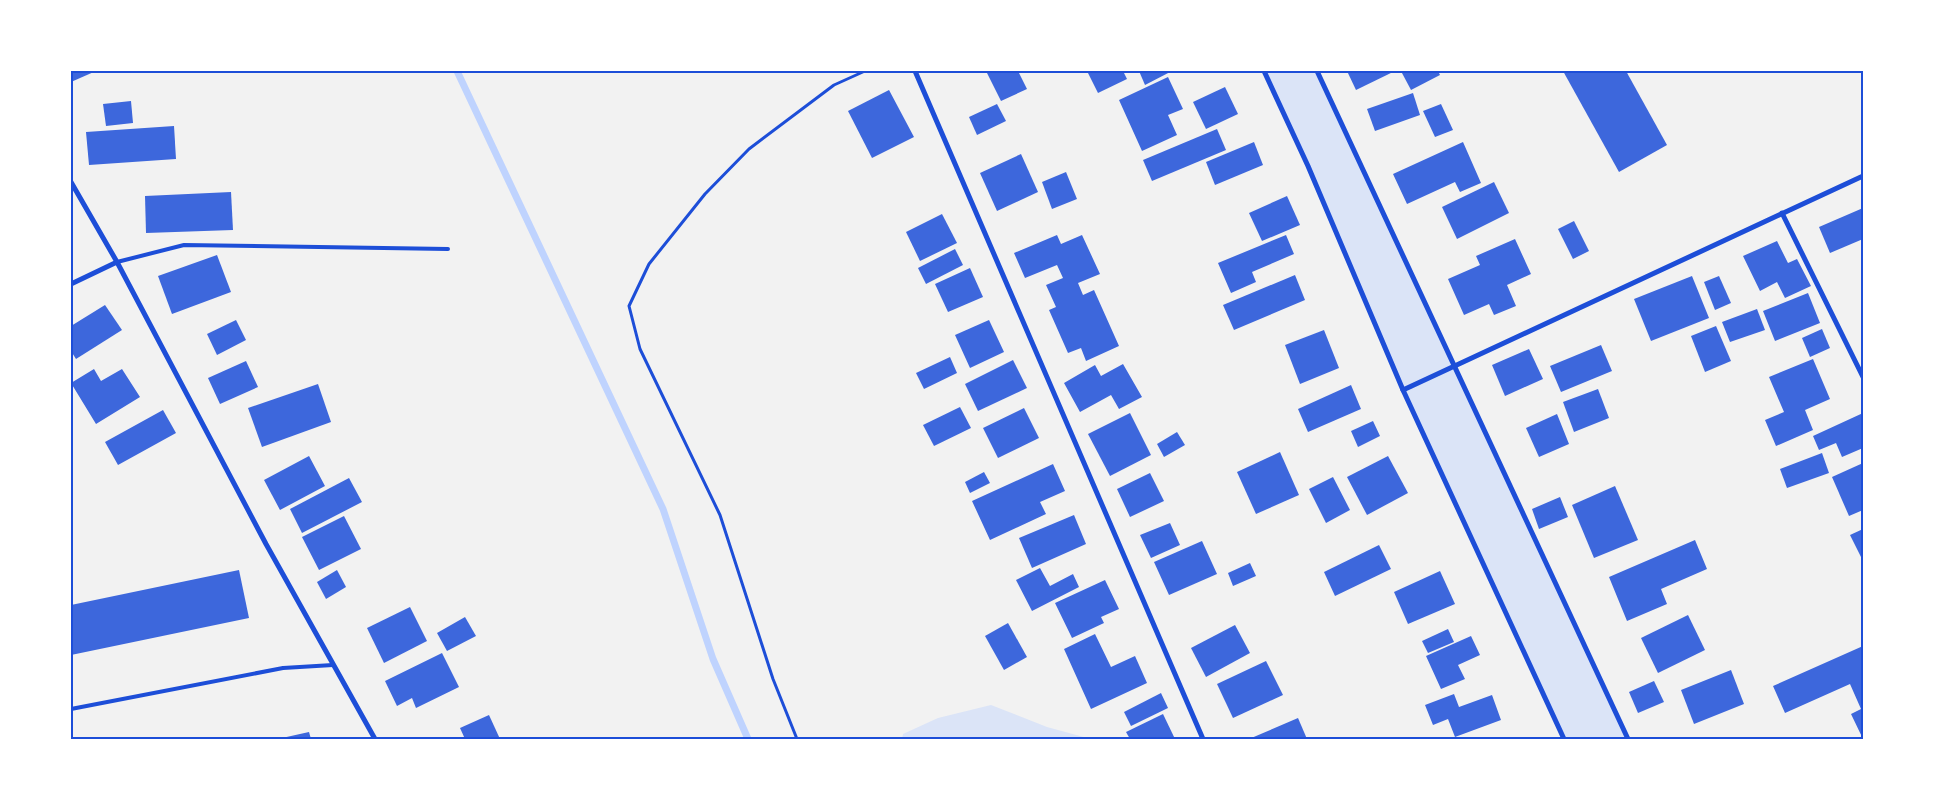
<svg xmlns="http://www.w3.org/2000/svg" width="1934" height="810" font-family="'Golos Text',sans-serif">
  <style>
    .green { fill: #dbe4f7 }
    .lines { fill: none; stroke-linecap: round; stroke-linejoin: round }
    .stream { stroke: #bfd3fe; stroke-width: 7 }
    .building { fill: #3d67dc }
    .path { stroke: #1d4ed8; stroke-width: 3 }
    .service { stroke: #1d4ed8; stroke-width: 4 }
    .minor { stroke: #1d4ed8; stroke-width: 5 }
    .neatline { fill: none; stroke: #1d4ed8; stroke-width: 2 }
  </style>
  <rect width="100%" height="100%" fill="#f2f2f2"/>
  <g class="green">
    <polygon points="1264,71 1317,71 1628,739 1564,739 1403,390"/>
    <polygon points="991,705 1047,727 1091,739 902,739 903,734 938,718"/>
  </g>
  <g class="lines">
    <polyline class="stream" points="457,71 663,509 713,659 748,739"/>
  </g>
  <g class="building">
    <polygon points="71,71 96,71 71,82"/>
    <polygon points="986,71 1018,71 1027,89 1001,101"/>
    <polygon points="1087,71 1123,71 1127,79 1098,93"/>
    <polygon points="1139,71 1172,71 1145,85"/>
    <polygon points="1347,71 1395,71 1356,90"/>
    <polygon points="1406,71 1438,71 1440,75 1411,90 1402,73"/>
    <polygon points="1563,71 1626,71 1667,145 1619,172"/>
    <polygon points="1168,77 1183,109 1168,115 1177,135 1142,151 1119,100"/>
    <polygon points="1225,87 1238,114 1206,129 1193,102"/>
    <polygon points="889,90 914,137 872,158 848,111"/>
    <polygon points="1413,93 1420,115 1375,131 1367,109"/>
    <polygon points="131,101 133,123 106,126 103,104"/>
    <polygon points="997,104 1006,121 977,135 969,117"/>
    <polygon points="1441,104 1453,130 1435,137 1423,111"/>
    <polygon points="174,126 176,159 89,165 86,132"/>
    <polygon points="1217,129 1226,150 1152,181 1143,160"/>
    <polygon points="1254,142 1263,165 1215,185 1206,162"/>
    <polygon points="1463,142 1481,183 1460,192 1455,182 1407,204 1393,174"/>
    <polygon points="1021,154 1038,192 997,211 980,173"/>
    <polygon points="1066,172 1077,199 1052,209 1042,182"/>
    <polygon points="1494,182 1509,213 1457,239 1442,207"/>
    <polygon points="231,192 233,230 146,233 145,196"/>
    <polygon points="1287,196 1300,225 1262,241 1249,213"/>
    <polygon points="1863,208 1863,239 1830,253 1819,227"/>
    <polygon points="942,214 957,243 920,261 906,232"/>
    <polygon points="1574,221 1589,251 1573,259 1558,229"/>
    <polygon points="1057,235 1061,244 1082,235 1100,274 1078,283 1083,295 1094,290 1119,346 1086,361 1081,348 1068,353 1049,310 1056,307 1046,285 1063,278 1057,265 1025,278 1014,253"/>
    <polygon points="1286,235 1294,254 1252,272 1256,282 1231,293 1218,263"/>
    <polygon points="1515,239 1531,274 1507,285 1516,306 1494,315 1489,304 1464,315 1448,279 1480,265 1476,256"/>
    <polygon points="1777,241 1788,263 1797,259 1811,286 1785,298 1777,282 1760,291 1743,256"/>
    <polygon points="955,249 963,265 926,284 918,268"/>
    <polygon points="217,255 231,292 172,314 158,276"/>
    <polygon points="970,268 983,297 948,312 935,284"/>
    <polygon points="1295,275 1305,300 1234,330 1223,305"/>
    <polygon points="1692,276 1709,318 1651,341 1634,299"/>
    <polygon points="1719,276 1731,303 1715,310 1704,282"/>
    <polygon points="1808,293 1820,323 1775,341 1763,311"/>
    <polygon points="105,305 122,330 76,359 71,351 71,326"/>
    <polygon points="1757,309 1765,330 1730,342 1722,322"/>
    <polygon points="236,320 246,340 217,355 207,334"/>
    <polygon points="989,320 1004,352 970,368 955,335"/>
    <polygon points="1716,326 1731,361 1705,372 1691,336"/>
    <polygon points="1822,329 1830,348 1810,357 1802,338"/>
    <polygon points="1324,330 1339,368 1300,384 1285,345"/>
    <polygon points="1601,345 1612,371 1561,392 1550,366"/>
    <polygon points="1529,349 1543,379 1505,396 1492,365"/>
    <polygon points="950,357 957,373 924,389 916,373"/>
    <polygon points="1813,359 1830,399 1805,410 1813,430 1776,446 1765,420 1784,412 1769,377"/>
    <polygon points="1013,360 1027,388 978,411 965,384"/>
    <polygon points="246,361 258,387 220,404 208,378"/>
    <polygon points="1123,364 1142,397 1119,409 1111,395 1080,412 1064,383 1095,365 1101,376"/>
    <polygon points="94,369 101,381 122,369 140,397 96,424 71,383"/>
    <polygon points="318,384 331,422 262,447 248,408"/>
    <polygon points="1351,385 1361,409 1308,432 1298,409"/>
    <polygon points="1598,389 1609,418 1574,432 1563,402"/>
    <polygon points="960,407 971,428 934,446 923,425"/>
    <polygon points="1024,408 1039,438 998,458 983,428"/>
    <polygon points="163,410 176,433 118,465 105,442"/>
    <polygon points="1130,413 1151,455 1110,476 1088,434"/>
    <polygon points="1863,413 1863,448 1842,457 1836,443 1819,450 1813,436"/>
    <polygon points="1557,414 1569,444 1539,457 1526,428"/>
    <polygon points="1373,421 1380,436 1358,447 1351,431"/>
    <polygon points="1177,432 1185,445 1164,457 1157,444"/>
    <polygon points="1280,452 1299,495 1256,514 1237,472"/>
    <polygon points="1822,453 1829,473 1787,488 1780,469"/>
    <polygon points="309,456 325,486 280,510 264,480"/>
    <polygon points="1388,456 1408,493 1367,515 1347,477"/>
    <polygon points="1863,463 1863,510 1849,516 1832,477"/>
    <polygon points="1053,464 1065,491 1040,502 1046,514 990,540 972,501"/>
    <polygon points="984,472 990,483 970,493 965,482"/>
    <polygon points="1150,473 1164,501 1130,517 1117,489"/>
    <polygon points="1333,477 1350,510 1326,523 1309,489"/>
    <polygon points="349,478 362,502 302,533 290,509"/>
    <polygon points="1615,486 1638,540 1594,558 1572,505"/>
    <polygon points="1560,497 1568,517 1539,529 1532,509"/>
    <polygon points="1074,515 1086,544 1032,568 1019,538"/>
    <polygon points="344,516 361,549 319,570 302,537"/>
    <polygon points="1170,523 1180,545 1151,558 1140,535"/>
    <polygon points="1863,529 1863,561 1850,535"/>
    <polygon points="1695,540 1707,569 1661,589 1667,604 1627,621 1609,577"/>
    <polygon points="1202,541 1217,574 1169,595 1154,562"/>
    <polygon points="1379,545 1391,569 1335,596 1324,572"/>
    <polygon points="1250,563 1256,576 1233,586 1228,573"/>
    <polygon points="1040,568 1050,586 1073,574 1079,587 1032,611 1016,580"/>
    <polygon points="239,570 249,618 71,655 71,605"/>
    <polygon points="337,570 346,587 326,599 317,582"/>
    <polygon points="1440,571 1455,604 1408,624 1394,592"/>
    <polygon points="1105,580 1119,609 1101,617 1104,623 1072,638 1055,603"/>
    <polygon points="410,607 427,641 384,663 367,628"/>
    <polygon points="1688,615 1705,650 1658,673 1641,638"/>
    <polygon points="465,617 476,636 447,651 437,633"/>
    <polygon points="1008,623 1027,657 1004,670 985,636"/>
    <polygon points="1235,625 1250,653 1206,677 1191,648"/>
    <polygon points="1448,629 1454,642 1428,653 1422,641"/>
    <polygon points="1095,634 1111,667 1135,656 1147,683 1091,709 1064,649"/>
    <polygon points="1471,636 1480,655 1458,665 1465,679 1441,689 1426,656"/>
    <polygon points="1863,646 1863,739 1851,714 1861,709 1850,684 1785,713 1773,686"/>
    <polygon points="442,653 459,687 416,708 412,698 397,706 385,681"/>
    <polygon points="1266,661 1283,695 1233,718 1217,684"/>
    <polygon points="1731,670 1744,704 1694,724 1681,690"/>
    <polygon points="1654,681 1664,702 1638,713 1629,692"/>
    <polygon points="1161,693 1168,708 1131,726 1124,712"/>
    <polygon points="1454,694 1459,707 1492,695 1501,720 1455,737 1448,719 1433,725 1425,705"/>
    <polygon points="1163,714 1175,739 1130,739 1126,732"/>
    <polygon points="489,715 500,739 465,739 460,728"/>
    <polygon points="1298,718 1307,739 1249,739"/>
    <polygon points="309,732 311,739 282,739 282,738"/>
  </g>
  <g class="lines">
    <polyline class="path" points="797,739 773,679 720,515 640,349 629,306 649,264 705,194 749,149 834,85 865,71"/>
    <g class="service">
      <polyline points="117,262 184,245 448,249"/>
      <polyline points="71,709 283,668 333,665"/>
    </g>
    <g class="minor">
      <polyline points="915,71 1203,739"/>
      <polyline points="1264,71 1308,166 1403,390 1564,739"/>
      <polyline points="1317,71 1628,739"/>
      <polyline points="71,182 117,262 266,544 375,739"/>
      <polyline points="1782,213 1863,377"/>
      <polyline points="71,284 117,262"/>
      <polyline points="1403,390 1863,176"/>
    </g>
  </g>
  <rect width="1934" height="810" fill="none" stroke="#ffffff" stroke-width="145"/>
  <rect x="72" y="72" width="1790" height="666" class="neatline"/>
</svg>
